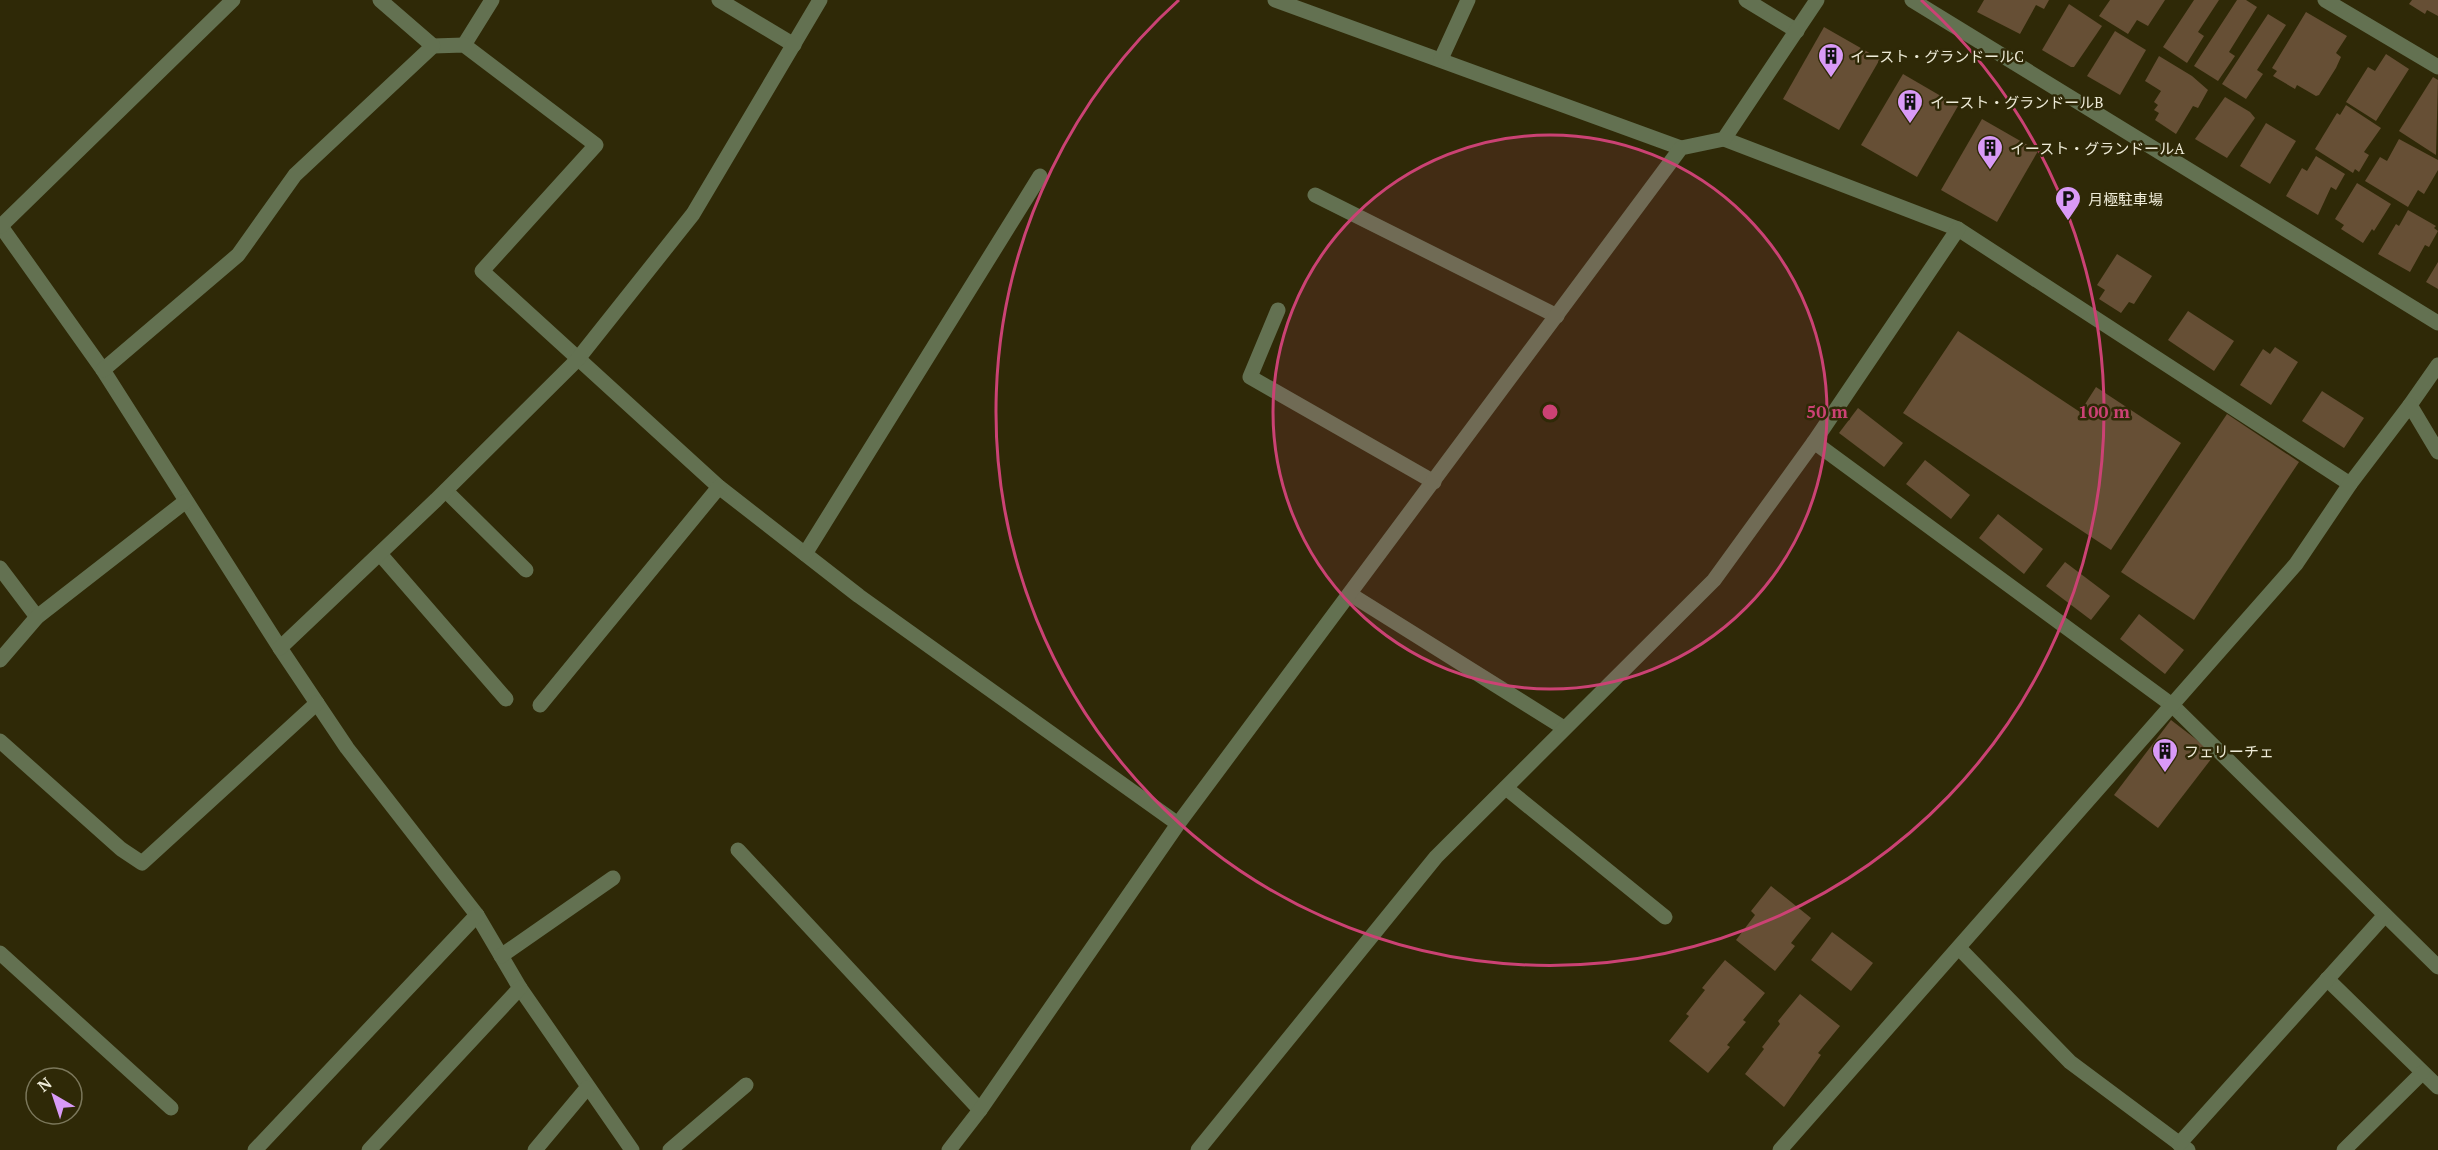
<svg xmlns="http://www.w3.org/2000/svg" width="2438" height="1150" font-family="'PT Serif','Noto Sans JP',serif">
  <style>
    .building { fill: #664f35 }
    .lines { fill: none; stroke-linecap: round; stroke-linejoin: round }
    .minor { stroke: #637151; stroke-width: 15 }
    .ring { fill: none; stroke: #cb4274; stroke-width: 3 }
    .labels { text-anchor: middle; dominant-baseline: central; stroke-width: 5; stroke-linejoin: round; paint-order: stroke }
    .poi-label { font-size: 15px; fill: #eeebd8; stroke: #2f2907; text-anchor: start }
    .centre { fill: #cb4274; stroke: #2f2907; stroke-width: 3 }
    .ring-label { font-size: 18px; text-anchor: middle; font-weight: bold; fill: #cb4274; stroke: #2f2907; stroke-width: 5; stroke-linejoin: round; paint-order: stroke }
  </style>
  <rect width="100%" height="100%" fill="#2f2907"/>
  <g class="building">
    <polygon points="1984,0 2049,0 2044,9 2036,5 2020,34 1977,12"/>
    <polygon points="2110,0 2165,0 2148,26 2137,20 2128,34 2099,16"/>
    <polygon points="2194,0 2219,0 2198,32 2204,36 2187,63 2163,47"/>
    <polygon points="2237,0 2246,0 2257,7 2229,52 2235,56 2218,81 2194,66"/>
    <polygon points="2412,0 2438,0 2438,16 2427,10 2425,14 2409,4"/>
    <polygon points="2069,4 2102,26 2074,67 2071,67 2042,50"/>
    <polygon points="2306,12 2347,36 2336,53 2341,57 2336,68 2319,95 2316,96 2297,85 2295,89 2273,76 2277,71 2272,68"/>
    <polygon points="2268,14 2286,25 2257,70 2263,74 2246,99 2222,84"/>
    <polygon points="1824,27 1880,59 1839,130 1783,99"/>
    <polygon points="2115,31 2146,50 2120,95 2087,76"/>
    <polygon points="2386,54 2409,69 2376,121 2346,102 2368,67 2375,71"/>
    <polygon points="2159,56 2192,76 2208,90 2198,108 2193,106 2176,134 2155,120 2159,113 2154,110 2158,105 2154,102 2161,91 2145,81"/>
    <polygon points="1903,74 1958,106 1917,177 1861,145"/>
    <polygon points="2433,77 2438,80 2436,155 2399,131"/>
    <polygon points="2225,97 2250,112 2255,118 2227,158 2195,139"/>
    <polygon points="2346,105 2381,128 2364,152 2369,155 2359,172 2355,169 2353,173 2315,149 2337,113 2340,115"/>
    <polygon points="1982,119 2038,151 1997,222 1941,190"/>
    <polygon points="2266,123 2296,141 2270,184 2240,166"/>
    <polygon points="2399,139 2438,160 2438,170 2424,194 2418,190 2408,207 2365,181 2380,157 2387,161"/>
    <polygon points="2316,156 2345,174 2336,190 2331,187 2318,215 2286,196 2302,168 2307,171"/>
    <polygon points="2357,183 2391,204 2374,231 2372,229 2363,243 2341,229 2344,225 2335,219"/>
    <polygon points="2408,210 2436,226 2434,228 2438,231 2429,247 2425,245 2410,272 2378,254 2396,224 2399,226"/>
    <polygon points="2117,254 2152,276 2134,304 2129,302 2121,313 2099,299 2105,290 2097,285"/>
    <polygon points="2438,262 2438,289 2426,282"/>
    <polygon points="2188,311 2234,341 2214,371 2168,340"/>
    <polygon points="1958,331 2080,412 2096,387 2181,443 2111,550 1903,413"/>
    <polygon points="2275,347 2298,362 2271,405 2240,385 2263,349 2270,354"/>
    <polygon points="2322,391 2364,418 2344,448 2302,421"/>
    <polygon points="1858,408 1903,443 1884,467 1839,433"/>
    <polygon points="2227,414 2299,462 2194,620 2121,572"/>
    <polygon points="1925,460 1970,495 1951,519 1906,484"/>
    <polygon points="1998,514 2043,549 2024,574 1979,538"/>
    <polygon points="2065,562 2110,596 2091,620 2046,586"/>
    <polygon points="2139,614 2184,650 2165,674 2120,639"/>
    <polygon points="2171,720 2215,754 2158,828 2114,795"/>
    <polygon points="1771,886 1811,918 1791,943 1795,946 1775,971 1736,940 1755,915 1751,911"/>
    <polygon points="1832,932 1873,963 1851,991 1811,960"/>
    <polygon points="1725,960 1765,993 1743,1020 1746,1022 1727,1045 1730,1047 1708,1073 1669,1041 1689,1016 1686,1014 1705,990 1702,988"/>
    <polygon points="1800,994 1840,1026 1818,1053 1821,1055 1784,1107 1745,1074 1764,1049 1762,1047 1780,1024 1778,1021"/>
  </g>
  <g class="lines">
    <g class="minor">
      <polyline points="719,0 794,45"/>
      <polyline points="1275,0 1681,148"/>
      <polyline points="1746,0 1797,31"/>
      <polyline points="1912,0 2438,323"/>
      <polyline points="2325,0 2438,67"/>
      <polyline points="464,45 492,0"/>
      <polyline points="433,46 464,45 596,145 482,271 719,487 859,596 1178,824"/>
      <polyline points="1441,59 1468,0"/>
      <polyline points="1724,139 1958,229 2350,484"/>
      <polyline points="1315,195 1557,316"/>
      <polyline points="0,225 103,370 280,648 347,748 477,915 520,988 632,1150"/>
      <polyline points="1,226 233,0"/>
      <polyline points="1278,310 1250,377 1434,482"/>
      <polyline points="103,370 238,255 295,175 433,46 380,0"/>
      <polyline points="2410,405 2438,365"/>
      <polyline points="1814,442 2172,705 2438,967"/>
      <polyline points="446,491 526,570"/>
      <polyline points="380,554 506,699"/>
      <polyline points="805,554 1040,176"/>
      <polyline points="0,568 37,617"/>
      <polyline points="1350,594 1564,728"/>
      <polyline points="280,648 436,500 577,360 693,214 820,0"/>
      <polyline points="0,660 37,617 186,501"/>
      <polyline points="540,705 719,487"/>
      <polyline points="0,741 121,849 142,863 317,703"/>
      <polyline points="1506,788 1665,917"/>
      <polyline points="738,850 980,1110"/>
      <polyline points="1959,948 2070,1062 2188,1150"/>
      <polyline points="0,953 171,1108"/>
      <polyline points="501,956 613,878"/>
      <polyline points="2327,979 2438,1087"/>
      <polyline points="2179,1144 2385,915"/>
      <polyline points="255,1150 477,915"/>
      <polyline points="369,1150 520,988"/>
      <polyline points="535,1150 587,1088"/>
      <polyline points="670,1150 746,1085"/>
      <polyline points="949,1150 980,1110 1178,824 1681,148 1724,139 1817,0"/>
      <polyline points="1198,1150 1436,857 1714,580 1814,442 1958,229"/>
      <polyline points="1780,1150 2296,564 2350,484 2410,405 2438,452"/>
      <polyline points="2344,1150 2422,1073"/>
    </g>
  </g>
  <circle cx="1550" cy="412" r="277" fill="#cb4274" fill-opacity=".12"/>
  <g class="ring">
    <circle cx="1550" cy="412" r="277"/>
    <path d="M1921 0A554 554 0 1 1 1179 0"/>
  </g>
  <defs>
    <symbol id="building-pin" viewBox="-11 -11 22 30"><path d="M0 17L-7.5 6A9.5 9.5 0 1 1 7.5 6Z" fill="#d99af7" stroke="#2f2907"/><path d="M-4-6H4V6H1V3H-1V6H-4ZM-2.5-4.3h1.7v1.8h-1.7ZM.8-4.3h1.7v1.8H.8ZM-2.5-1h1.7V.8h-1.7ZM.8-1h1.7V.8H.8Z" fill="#111"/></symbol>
    <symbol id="parking-pin" viewBox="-11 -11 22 30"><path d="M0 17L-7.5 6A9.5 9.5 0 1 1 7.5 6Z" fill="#d99af7" stroke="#2f2907"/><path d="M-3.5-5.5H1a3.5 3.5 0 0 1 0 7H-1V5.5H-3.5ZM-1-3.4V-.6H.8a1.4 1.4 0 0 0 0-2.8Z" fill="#111"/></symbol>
  </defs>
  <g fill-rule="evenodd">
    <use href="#building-pin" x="1816" y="41" width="30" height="40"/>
    <use href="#building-pin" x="1895" y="87" width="30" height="40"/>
    <use href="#building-pin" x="1975" y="133" width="30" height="40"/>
    <use href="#parking-pin" x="2053" y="184" width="30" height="40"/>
    <use href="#building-pin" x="2150" y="736" width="30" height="40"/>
  </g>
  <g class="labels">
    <g class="poi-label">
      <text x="1850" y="56">イースト・グランドールC</text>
      <text x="1930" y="102">イースト・グランドールB</text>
      <text x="2010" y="148">イースト・グランドールA</text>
      <text x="2088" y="199">月極駐車場</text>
      <text x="2184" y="751">フェリーチェ</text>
    </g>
  </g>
  <circle cx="1550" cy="412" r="9" class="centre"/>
  <g class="ring-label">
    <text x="1827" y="418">50 m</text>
    <text x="2104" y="418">100 m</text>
  </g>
  <g transform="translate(54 1096) rotate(321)"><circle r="28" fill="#2f2907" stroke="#7b775b" stroke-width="1.5"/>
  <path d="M0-4.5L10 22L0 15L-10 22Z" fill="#d99af7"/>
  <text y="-9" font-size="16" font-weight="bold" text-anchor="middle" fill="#eeebd8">N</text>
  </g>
</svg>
